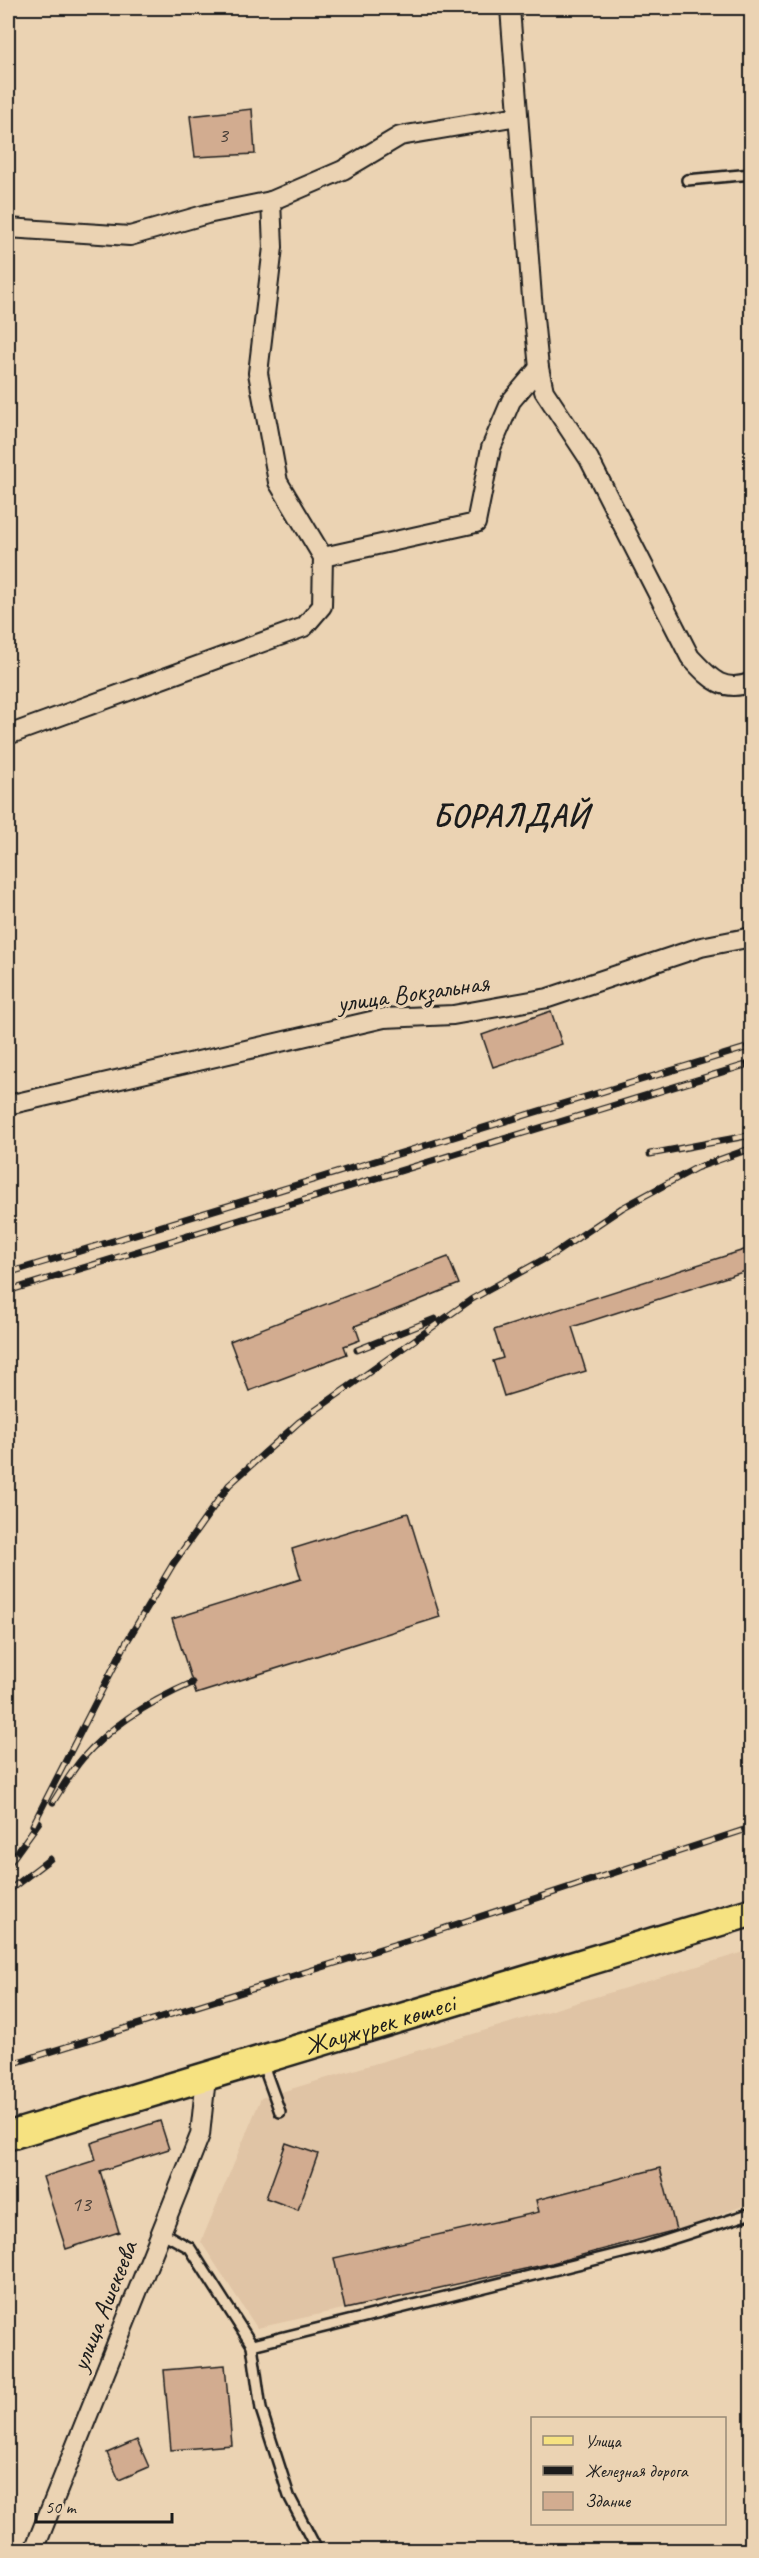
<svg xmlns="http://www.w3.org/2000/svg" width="759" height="2558" font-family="Caveat,sans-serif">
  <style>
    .built { fill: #e0c4a5 }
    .building { fill: #d2ac90; stroke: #1c1c1c; stroke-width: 1.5 }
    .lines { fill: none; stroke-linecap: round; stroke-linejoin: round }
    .service-casing { stroke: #1c1c1c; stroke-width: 14 }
    .minor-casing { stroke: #1c1c1c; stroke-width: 22 }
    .primary-casing { stroke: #1c1c1c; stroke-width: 32 }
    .service { stroke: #ebd3b3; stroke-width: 9 }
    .minor { stroke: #ebd3b3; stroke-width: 18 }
    .primary { stroke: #f6e281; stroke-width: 27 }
    .rail-casing { stroke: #1c1c1c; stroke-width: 7 }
    .rail { stroke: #ebd3b3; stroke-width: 4.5; stroke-dasharray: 14; stroke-linecap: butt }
    .labels { text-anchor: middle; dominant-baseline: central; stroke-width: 6; stroke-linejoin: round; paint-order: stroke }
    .number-label { font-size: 22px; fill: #4a4039 }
    .street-label { font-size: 26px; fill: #1c1c1c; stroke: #ebd3b3 }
    .district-label { font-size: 32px; font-weight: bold; letter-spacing: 1.5px; fill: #1c1c1c; stroke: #ebd3b3 }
  </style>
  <rect width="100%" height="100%" fill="#ebd3b3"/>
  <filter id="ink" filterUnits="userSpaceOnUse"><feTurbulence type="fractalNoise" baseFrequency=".0167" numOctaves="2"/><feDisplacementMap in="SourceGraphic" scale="12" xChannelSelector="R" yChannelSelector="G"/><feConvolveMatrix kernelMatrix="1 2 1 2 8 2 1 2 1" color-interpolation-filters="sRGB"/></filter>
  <g filter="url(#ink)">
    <polygon class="built" points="751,1950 751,2203 676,2231 537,2266 257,2328 201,2242 261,2098"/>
    <g class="building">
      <polygon points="252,109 255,154 195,157 190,116"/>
      <polygon points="551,1011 562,1044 493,1067 482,1035"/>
      <polygon points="747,1249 752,1269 572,1327 586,1371 504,1396 493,1361 503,1358 494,1330"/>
      <polygon points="448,1257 459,1284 355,1326 360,1340 344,1346 347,1354 249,1391 230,1341"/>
      <polygon points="408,1513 440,1617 196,1694 172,1619 301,1579 292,1549"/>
      <polygon points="160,2121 169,2149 100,2171 119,2232 66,2249 43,2177 96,2160 91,2143"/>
      <polygon points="286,2143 318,2154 298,2210 266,2198"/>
      <polygon points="660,2168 676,2230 552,2263 345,2309 334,2258 539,2212 536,2200"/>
      <polygon points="225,2365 232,2445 171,2450 164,2370"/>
      <polygon points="137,2440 149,2467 119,2480 107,2453"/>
    </g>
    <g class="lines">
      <defs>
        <g id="service">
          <polyline points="687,180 752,174"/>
          <polyline points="262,2062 280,2112"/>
          <polyline points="161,2232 190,2248 252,2345 261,2409 289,2496 317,2550"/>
          <polyline points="252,2345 646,2247 752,2213"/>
        </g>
        <g id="minor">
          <path d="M510 8 532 298 539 368 544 391 589 459 690 657C709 677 722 694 752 682"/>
          <polyline points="271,201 273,247 258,373 278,482 323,557"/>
          <polyline points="8,228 130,236 207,214 271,201 343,170 400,136 518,116"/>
          <polyline points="8,735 304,627 322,606 323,557 476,523 491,448 511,401 539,368"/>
          <polyline points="8,1105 384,1018 453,1015 548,998 701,947 752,937"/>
          <polyline points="34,2550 200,2135 206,2077"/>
        </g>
        <g id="primary">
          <path id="s1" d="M8 2136 752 1912"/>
        </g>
      </defs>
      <use href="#service" class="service-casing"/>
      <use href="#minor" class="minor-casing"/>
      <use href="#primary" class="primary-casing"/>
      <use href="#service" class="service"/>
      <use href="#minor" class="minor"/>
      <use href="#primary" class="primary"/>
      <defs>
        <g id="rail">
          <polyline points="650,1154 752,1135"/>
          <polyline points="8,1273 752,1046"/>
          <polyline points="8,1291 752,1063"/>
          <polyline points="357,1350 435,1319"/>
          <path d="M53 1802C62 1788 71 1772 82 1759 111 1725 151 1701 192 1683"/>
          <polyline points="33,1825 126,1643 173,1564 229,1485 299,1422 472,1299 555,1253 622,1208 696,1168 752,1148"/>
          <polyline points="8,1865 39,1822"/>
          <polyline points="8,1891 50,1859"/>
          <polyline points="8,2065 409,1940 750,1828"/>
        </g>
      </defs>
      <use href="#rail" class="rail-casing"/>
      <use href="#rail" class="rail"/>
    </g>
  </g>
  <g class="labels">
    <g class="number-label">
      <text x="223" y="135">3</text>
      <text x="81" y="2204">13</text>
    </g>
    <g class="street-label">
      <text transform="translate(413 993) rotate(-8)">улица Вокзальная</text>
      <text stroke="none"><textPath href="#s1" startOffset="388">Жаужүрек көшесі</textPath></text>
      <text transform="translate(104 2306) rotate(-68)">улица Ашекеева</text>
    </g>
    <g class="district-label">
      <text x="511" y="815">БОРАЛДАЙ</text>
    </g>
  </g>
  <rect width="759" height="2558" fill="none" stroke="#ebd3b3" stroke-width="30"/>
  <rect x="15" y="15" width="729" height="2528" fill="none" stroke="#1c1c1c" stroke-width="2" filter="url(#ink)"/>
  <rect x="531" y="2417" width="195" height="108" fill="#ebd3b3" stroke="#988a77" stroke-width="1.5"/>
  <rect x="543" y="2436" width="30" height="9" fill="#f6e281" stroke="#988a77" stroke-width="1.5"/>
  <text x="585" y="2447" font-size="18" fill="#1c1c1c">Улица</text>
  <rect x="543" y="2466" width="30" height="9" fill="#1c1c1c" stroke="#988a77" stroke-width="1.5"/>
  <text x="585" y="2477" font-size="18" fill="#1c1c1c">Железная дорога</text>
  <rect x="543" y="2492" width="30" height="18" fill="#d2ac90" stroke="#988a77" stroke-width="1.5"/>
  <text x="585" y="2507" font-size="18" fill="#1c1c1c">Здание</text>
  <path d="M36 2513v9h136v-9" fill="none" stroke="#1c1c1c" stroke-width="3"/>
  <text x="45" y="2513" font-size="18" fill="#1c1c1c" stroke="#ebd3b3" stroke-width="4.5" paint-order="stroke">50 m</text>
</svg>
